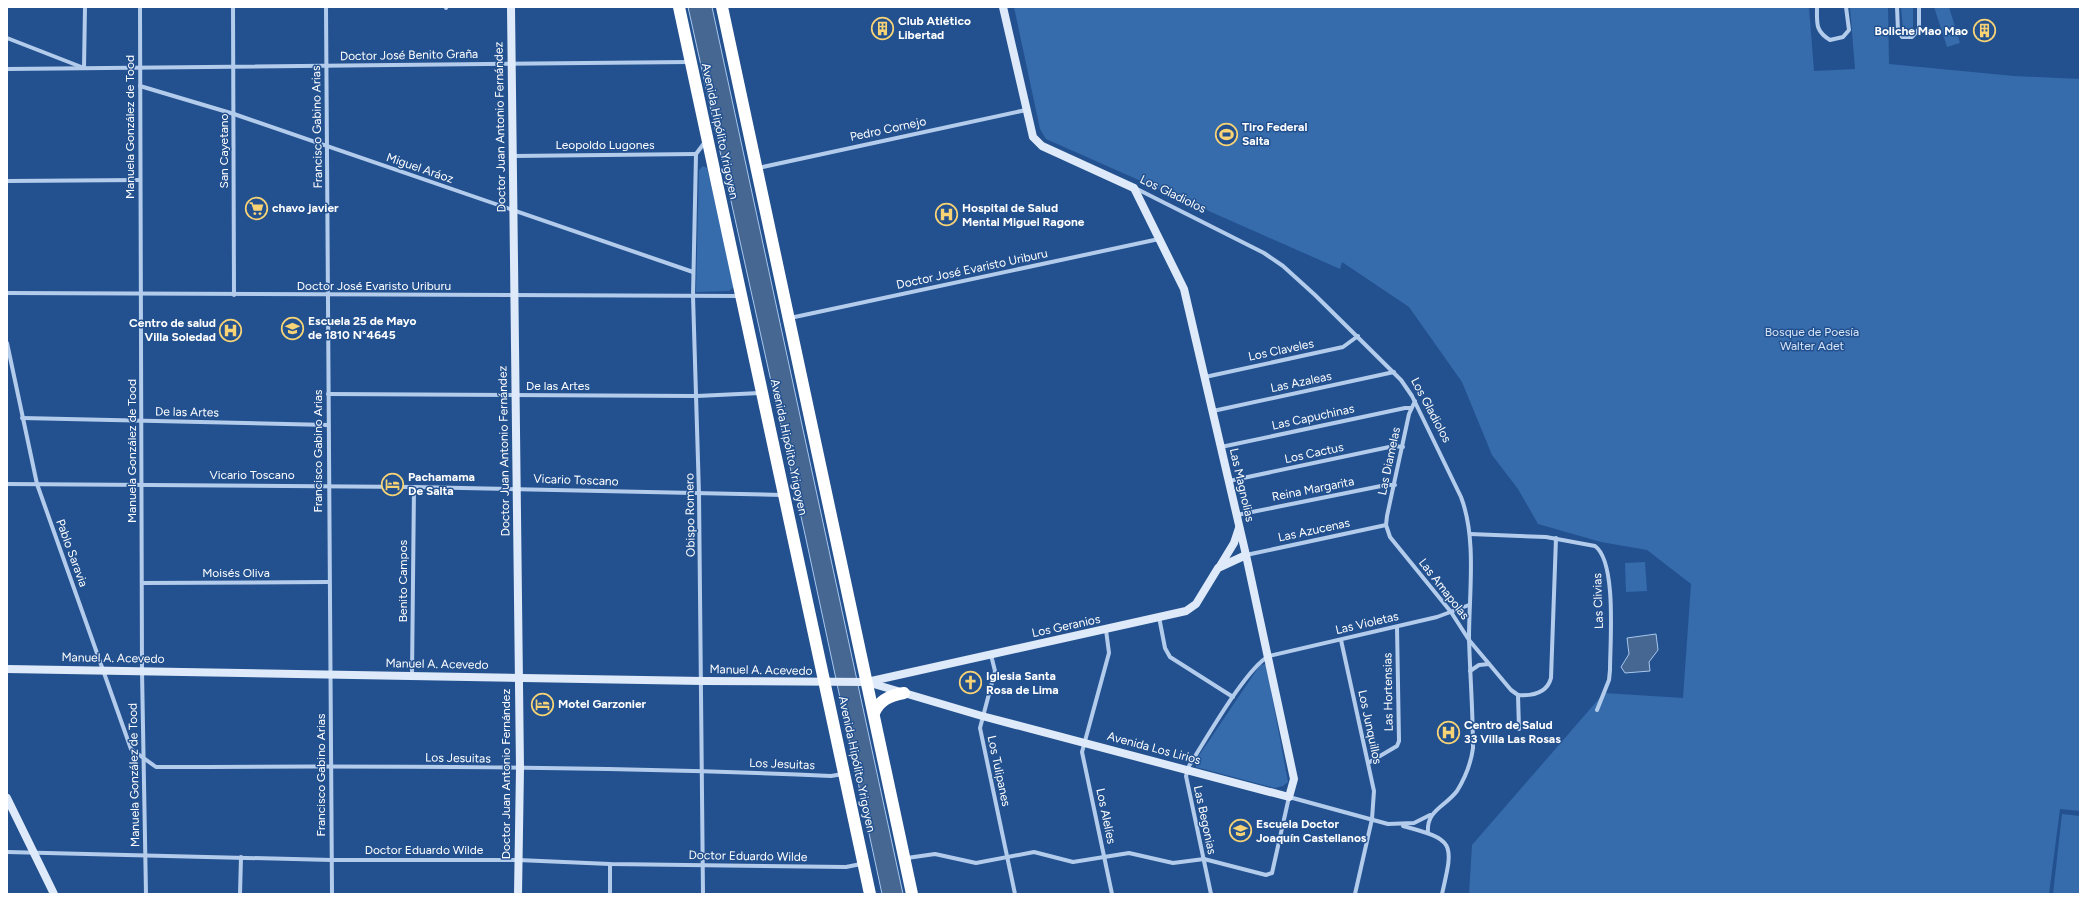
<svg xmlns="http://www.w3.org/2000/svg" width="2087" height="901" font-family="Figtree,sans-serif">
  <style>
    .green { fill: #366bac }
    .water { fill: #476793; stroke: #a7c7ed }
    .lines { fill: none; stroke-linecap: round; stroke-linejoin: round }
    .street { stroke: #b3ccec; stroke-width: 4 }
    .secondary { stroke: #deeaf9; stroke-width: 8 }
    .highway { stroke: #fff; stroke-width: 12 }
    .labels { text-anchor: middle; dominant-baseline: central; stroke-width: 3; stroke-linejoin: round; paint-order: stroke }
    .poi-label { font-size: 12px; font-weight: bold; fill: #fff; stroke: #23518f; text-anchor: start }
    .street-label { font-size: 12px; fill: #fff; stroke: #23518f }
    .park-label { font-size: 12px; fill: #d8e6f9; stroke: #23518f }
  </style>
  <rect width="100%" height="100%" fill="#23518f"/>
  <g class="green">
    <polygon points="1014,7 1809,7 1814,71 1855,69 1850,7 1888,7 1889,64 2014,76 2080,79 2080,811 2060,809 2049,894 1469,894 1472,845 1604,693 1683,698 1691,584 1647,550 1601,542 1538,524 1518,489 1492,455 1462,382 1409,307 1342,262 1340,269 1046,139 1040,129"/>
    <polygon points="1901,7 1913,7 1913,30 1908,33 1903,29"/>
    <polygon points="1934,7 1949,7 1960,43 1947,47"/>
    <polygon points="703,166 707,168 735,286 729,291 696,292 699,170"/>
    <polygon points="1645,562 1647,591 1626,592 1625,563"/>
    <polygon points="1266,664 1288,782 1283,786 1275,788 1196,767 1196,760 1260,665"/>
    <polygon points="2062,814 2080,816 2080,894 2053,894"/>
  </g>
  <g class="water">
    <polygon points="688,7 712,7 903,894 882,894 806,539"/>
    <polygon points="1656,634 1658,650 1649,662 1650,671 1625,673 1621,667 1629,654 1627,638"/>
  </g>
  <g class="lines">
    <g class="street">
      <polyline points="140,7 142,671 146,894"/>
      <polyline points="233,7 234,295"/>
      <polyline points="326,7 332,894"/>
      <polyline points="446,7 446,8"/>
      <path d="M1817 7C1817 23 1815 31 1830 40L1843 37 1849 30 1846 7"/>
      <polyline points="1897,7 1898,31 1902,37 1912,37 1919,29 1919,7"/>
      <polyline points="7,38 84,68 85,7"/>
      <polyline points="7,69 689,62"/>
      <polyline points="140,86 234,114 693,272"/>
      <polyline points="513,156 696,154"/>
      <polyline points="758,168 1026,110"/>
      <polyline points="7,181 140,180"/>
      <path d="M1135 188 1264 253 1283 266 1315 295 1401 380 1412 396 1461 497C1477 539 1469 593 1469 638 1470 675 1473 711 1473 748 1471 763 1465 778 1457 791 1445 807 1426 810 1428 833"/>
      <polyline points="7,293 741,296"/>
      <polyline points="790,318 1159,239"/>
      <path d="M7 343 37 484 131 749 156 767C381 766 606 766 831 776L843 774"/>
      <polyline points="1205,377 1343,347 1358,336"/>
      <polyline points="328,394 697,396 760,393"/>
      <polyline points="1415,401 1409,414 1387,516 1386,525 1390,537 1451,612 1469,640 1511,690 1518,695"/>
      <polyline points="1213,411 1394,372"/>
      <polyline points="22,418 328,425"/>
      <polyline points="1221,447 1405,408 1410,408"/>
      <polyline points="1229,481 1394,446 1403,447"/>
      <polyline points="7,484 414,487 782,495"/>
      <polyline points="1237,515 1386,485 1395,485"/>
      <path d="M1470 534 1546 537 1595 546C1617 562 1610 643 1610 670L1609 680 1597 710"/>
      <polyline points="1246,555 1386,525"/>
      <polyline points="142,583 329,582"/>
      <polyline points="1159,617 1165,648 1170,657 1233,697"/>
      <polyline points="1106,630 1109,653 1082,752 1112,894"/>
      <polyline points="1341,640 1374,791 1372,819 1355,894"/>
      <polyline points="991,655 995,671 980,728 1015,894"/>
      <polyline points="1470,671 1479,665 1489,664"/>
      <polyline points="412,675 414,487"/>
      <path d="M1518 695C1532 696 1547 693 1551 678L1556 538"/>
      <polyline points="1518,695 1519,729"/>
      <polyline points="1368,763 1397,746 1399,741 1397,627"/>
      <path d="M1403 826C1455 840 1454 842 1442 894"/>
      <polyline points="7,852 332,860 518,860 610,864 846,867 861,864"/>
      <polyline points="907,858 935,854 976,863 1034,852 1073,862 1129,853 1173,863 1204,859 1266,875 1272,873 1289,797 1388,824 1414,823 1430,815"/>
      <polyline points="610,864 610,894"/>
      <polyline points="240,894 241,857"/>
      <polyline points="703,894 699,494 693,296 696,154 705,142"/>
      <path d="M1211 894 1186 776 1189 766C1205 741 1246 668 1269 656L1437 617 1469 605"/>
    </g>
    <g class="secondary">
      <polyline points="511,7 520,768 518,894"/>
      <polyline points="1220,566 1234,543 1239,528"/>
      <polyline points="7,669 703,681 867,682 1186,611 1196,604 1218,568 1246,555"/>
      <polyline points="867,682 982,716 1289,797 1294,779 1246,555 1184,289 1134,188 1042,146 1033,137 1003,7"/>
      <polyline points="7,798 54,894"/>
    </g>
    <g class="highway">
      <polyline points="679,7 870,894"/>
      <polyline points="722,7 912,894"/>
      <path d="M874 713C879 700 891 695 904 693"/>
    </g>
  </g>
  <defs>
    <symbol id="building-ring" viewBox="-11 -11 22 22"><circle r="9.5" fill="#23518f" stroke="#f7d375" stroke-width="1.5"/><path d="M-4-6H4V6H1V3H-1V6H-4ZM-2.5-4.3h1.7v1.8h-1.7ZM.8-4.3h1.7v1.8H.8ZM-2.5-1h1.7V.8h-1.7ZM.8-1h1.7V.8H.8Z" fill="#f7d375"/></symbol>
    <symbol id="stadium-ring" viewBox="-11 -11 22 22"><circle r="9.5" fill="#23518f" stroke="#f7d375" stroke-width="1.5"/><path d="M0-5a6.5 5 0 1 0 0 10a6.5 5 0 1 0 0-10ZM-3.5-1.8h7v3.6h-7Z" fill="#f7d375"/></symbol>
    <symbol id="supermarket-ring" viewBox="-11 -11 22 22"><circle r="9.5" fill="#23518f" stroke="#f7d375" stroke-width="1.5"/><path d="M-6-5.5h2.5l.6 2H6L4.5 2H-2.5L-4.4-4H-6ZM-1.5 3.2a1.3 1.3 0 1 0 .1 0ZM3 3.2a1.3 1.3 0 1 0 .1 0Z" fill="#f7d375"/></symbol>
    <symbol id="hospital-ring" viewBox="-11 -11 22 22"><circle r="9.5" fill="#23518f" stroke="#f7d375" stroke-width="1.5"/><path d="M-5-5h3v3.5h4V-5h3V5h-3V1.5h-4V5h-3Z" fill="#f7d375"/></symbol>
    <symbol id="university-ring" viewBox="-11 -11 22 22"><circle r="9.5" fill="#23518f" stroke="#f7d375" stroke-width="1.5"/><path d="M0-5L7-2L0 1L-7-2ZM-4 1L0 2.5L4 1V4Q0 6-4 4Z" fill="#f7d375"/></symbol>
    <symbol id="hotel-ring" viewBox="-11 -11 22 22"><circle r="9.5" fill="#23518f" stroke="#f7d375" stroke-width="1.5"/><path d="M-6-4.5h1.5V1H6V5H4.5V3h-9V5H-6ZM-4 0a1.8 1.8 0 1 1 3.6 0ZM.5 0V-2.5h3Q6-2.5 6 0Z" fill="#f7d375"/></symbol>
    <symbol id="church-ring" viewBox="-11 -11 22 22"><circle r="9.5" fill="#23518f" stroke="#f7d375" stroke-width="1.5"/><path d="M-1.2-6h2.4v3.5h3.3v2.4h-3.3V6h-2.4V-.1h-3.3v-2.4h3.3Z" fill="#f7d375"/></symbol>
    <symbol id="school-ring" viewBox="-11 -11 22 22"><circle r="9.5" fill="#23518f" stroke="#f7d375" stroke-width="1.5"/><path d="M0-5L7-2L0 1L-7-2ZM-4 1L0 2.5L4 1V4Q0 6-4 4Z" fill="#f7d375"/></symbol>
  </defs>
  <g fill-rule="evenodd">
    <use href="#building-ring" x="870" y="16" width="25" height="25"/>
    <use href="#building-ring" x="1972" y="18" width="25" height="25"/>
    <use href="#stadium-ring" x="1214" y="122" width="25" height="25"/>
    <use href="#supermarket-ring" x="244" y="196" width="25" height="25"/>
    <use href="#hospital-ring" x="934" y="202" width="25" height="25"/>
    <use href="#university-ring" x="280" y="316" width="25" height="25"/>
    <use href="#hospital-ring" x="218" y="318" width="25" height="25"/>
    <use href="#hotel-ring" x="380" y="472" width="25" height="25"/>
    <use href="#church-ring" x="958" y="670" width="25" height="25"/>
    <use href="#hotel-ring" x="530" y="692" width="25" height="25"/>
    <use href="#hospital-ring" x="1436" y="720" width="25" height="25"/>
    <use href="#school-ring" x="1228" y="818" width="25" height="25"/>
  </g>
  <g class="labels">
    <g class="poi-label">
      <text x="898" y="21">Club Atlético<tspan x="898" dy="14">Libertad</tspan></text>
      <text x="1968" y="31" text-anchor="end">Boliche Mao Mao</text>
      <text x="1242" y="127">Tiro Federal<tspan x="1242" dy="14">Salta</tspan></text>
      <text x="272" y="208">chavo javier</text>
      <text x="962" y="208">Hospital de Salud<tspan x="962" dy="14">Mental Miguel Ragone</tspan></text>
      <text x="308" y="321">Escuela 25 de Mayo<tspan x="308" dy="14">de 1810 N°4645</tspan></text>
      <text x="216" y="323" text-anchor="end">Centro de salud<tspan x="216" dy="14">Villa Soledad</tspan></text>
      <text x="408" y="477">Pachamama<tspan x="408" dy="14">De Salta</tspan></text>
      <text x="986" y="676">Iglesia Santa<tspan x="986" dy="14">Rosa de Lima</tspan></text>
      <text x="558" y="704">Motel Garzonier</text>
      <text x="1464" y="725">Centro de Salud<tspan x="1464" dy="14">33 Villa Las Rosas</tspan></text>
      <text x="1256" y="824">Escuela Doctor<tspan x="1256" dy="14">Joaquín Castellanos</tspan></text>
    </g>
    <g class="street-label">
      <text transform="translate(409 55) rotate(-1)">Doctor José Benito Graña</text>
      <text transform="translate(130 127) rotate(-90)">Manuela González de Tood</text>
      <text transform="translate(317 127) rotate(-91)">Francisco Gabino Arias</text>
      <text transform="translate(500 127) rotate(-91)">Doctor Juan Antonio Fernández</text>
      <text transform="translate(888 129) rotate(-12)">Pedro Cornejo</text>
      <text transform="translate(720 131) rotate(78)">Avenida Hipólito Yrigoyen</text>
      <text x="605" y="145">Leopoldo Lugones</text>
      <text transform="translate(224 151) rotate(-90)">San Cayetano</text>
      <text transform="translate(420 168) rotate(19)">Miguel Aráoz</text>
      <text transform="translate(1173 194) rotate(26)">Los Gladiolos</text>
      <text transform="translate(972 269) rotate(-12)">Doctor José Evaristo Uriburu</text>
      <text x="374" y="286">Doctor José Evaristo Uriburu</text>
      <text transform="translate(1281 350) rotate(-12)">Los Claveles</text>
      <text transform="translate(1301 382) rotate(-12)">Las Azaleas</text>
      <text x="558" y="386">De las Artes</text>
      <text transform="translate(1431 410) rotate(62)">Los Gladiolos</text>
      <text transform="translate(187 412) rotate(1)">De las Artes</text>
      <text transform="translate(1313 417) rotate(-12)">Las Capuchinas</text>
      <text transform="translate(789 447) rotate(78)">Avenida Hipólito Yrigoyen</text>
      <text transform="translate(132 451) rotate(-90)">Manuela González de Tood</text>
      <text transform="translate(318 451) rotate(-90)">Francisco Gabino Arias</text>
      <text transform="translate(504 451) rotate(-91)">Doctor Juan Antonio Fernández</text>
      <text transform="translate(1314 453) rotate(-12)">Los Cactus</text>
      <text transform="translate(1389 461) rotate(-78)">Las Diamelas</text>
      <text x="252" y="475">Vicario Toscano</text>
      <text transform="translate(576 480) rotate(2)">Vicario Toscano</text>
      <text transform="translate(1242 485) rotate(77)">Las Magnolias</text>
      <text transform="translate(1313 489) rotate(-11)">Reina Margarita</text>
      <text transform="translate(690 515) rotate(-91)">Obispo Romero</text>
      <text transform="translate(1314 530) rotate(-12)">Las Azucenas</text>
      <text transform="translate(72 553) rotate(70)">Pablo Saravia</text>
      <text x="236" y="573">Moisés Oliva</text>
      <text transform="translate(403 581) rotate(-90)">Benito Campos</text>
      <text transform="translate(1444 589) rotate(52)">Las Amapolas</text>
      <text transform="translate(1598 601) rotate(-92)">Las Clivias</text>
      <text transform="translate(1367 623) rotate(-13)">Las Violetas</text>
      <text transform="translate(1066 626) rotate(-12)">Los Geranios</text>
      <text transform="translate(113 658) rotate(1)">Manuel A. Acevedo</text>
      <text transform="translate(437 664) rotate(1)">Manuel A. Acevedo</text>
      <text transform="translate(761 670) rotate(1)">Manuel A. Acevedo</text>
      <text transform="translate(1388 692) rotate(-91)">Las Hortensias</text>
      <text transform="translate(1370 727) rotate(78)">Los Junquillos</text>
      <text transform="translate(1154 748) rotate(15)">Avenida Los Lirios</text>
      <text transform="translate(458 758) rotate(1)">Los Jesuitas</text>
      <text transform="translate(782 764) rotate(2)">Los Jesuitas</text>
      <text transform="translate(857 764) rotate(78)">Avenida Hipólito Yrigoyen</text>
      <text transform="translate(999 771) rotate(78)">Los Tulipanes</text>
      <text transform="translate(506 774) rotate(-90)">Doctor Juan Antonio Fernández</text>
      <text transform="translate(134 775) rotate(-91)">Manuela González de Tood</text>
      <text transform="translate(321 775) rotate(-90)">Francisco Gabino Arias</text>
      <text transform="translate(1106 816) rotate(78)">Los Alelíes</text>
      <text transform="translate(1205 820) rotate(78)">Las Begonias</text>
      <text x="424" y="850">Doctor Eduardo Wilde</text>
      <text transform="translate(748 856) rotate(1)">Doctor Eduardo Wilde</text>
    </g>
    <g class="park-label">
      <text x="1812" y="332">Bosque de Poesía<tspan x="1812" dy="14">Walter Adet</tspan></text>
    </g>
  </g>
  <rect width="2087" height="901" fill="none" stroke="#ffffff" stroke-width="16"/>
</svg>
